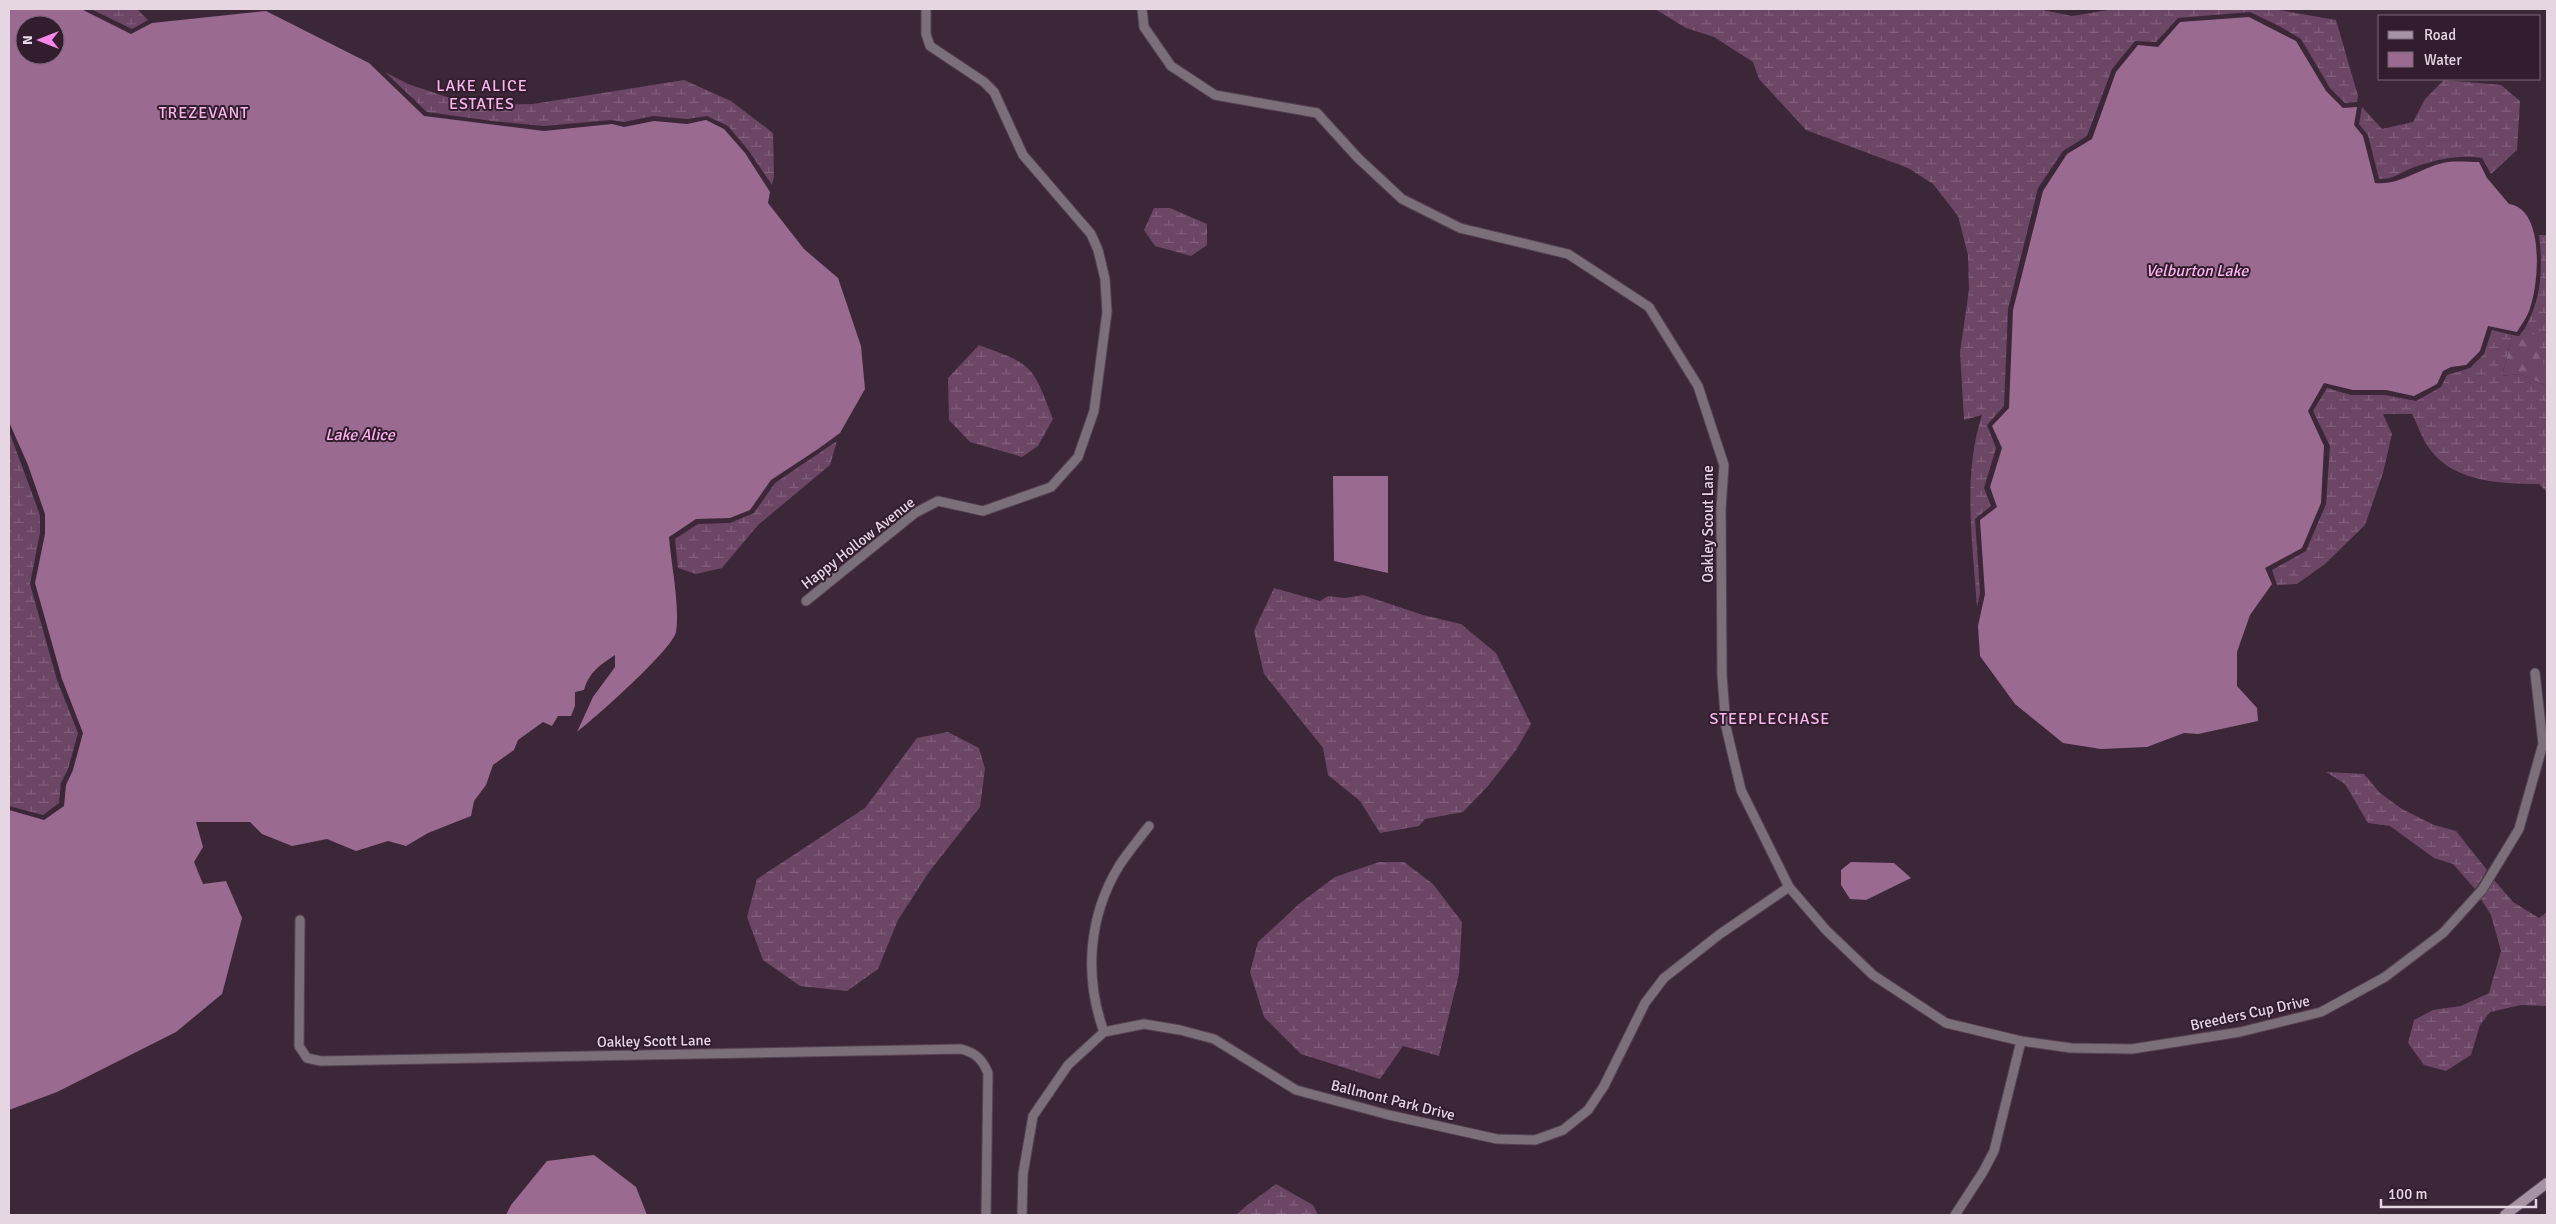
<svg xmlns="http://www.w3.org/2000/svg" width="2556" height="1224" font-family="Signika,sans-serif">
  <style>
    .forest { fill: url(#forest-firs) }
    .wetland { fill: url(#wetland-marsh) }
    .water { fill: #9b6a91; fill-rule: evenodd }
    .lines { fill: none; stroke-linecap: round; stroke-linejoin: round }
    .street-casing { stroke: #574353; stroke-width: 11 }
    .secondary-casing { stroke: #574353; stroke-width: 12 }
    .street { stroke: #7b7079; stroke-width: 9 }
    .secondary { stroke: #a694a2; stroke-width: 10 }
    .labels { text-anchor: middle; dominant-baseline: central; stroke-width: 4; stroke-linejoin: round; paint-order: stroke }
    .street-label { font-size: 15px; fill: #e5d6e1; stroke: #321d2e }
    .neighbourhood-label { font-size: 16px; letter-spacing: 1px; fill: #f7b6ea; stroke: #321d2e }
    .water-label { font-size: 16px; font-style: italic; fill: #fcb3ee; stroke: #321d2e }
  </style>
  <defs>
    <pattern id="forest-firs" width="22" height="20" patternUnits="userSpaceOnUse" patternTransform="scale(1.25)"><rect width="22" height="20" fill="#6c4665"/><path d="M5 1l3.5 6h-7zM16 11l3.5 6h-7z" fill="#81607b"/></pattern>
    <pattern id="wetland-marsh" width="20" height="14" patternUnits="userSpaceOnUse" patternTransform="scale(1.25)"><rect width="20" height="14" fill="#6c4665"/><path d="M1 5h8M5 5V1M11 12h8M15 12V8" fill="none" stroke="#81607b"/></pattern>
  </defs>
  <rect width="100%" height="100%" fill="#3c2738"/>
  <polygon class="forest" points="2525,328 2537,334 2544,365 2547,349 2547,386 2519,374 2502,376 2512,335 2519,336"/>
  <g class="wetland">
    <polygon points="91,9 137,9 148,20 132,29"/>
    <path d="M1655 9H2038L2072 16 2114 9H2273L2336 20 2358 96 2357 102 2345 103 2330 88 2301 39 2281 27 2250 12 2178 18 2156 42 2135 41 2112 69 2087 136 2063 151 2038 188 2008 309 2004 406 1987 425 1996 448 1984 488 1991 506 1975 519 1980 593 1977 607C1973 545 1962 476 1982 415L1964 420 1960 352 1969 290 1968 255 1958 216 1933 184 1908 168 1806 130 1759 79 1753 62 1714 37 1686 28Z"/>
    <polygon points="385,72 408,84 471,105 533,104 684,80 731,101 773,133 774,176 772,185 749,151 728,126 707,116 687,119 653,116 624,122 611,120 544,126 492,121 427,112"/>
    <path d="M2444 80 2501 85 2520 101 2517 150 2491 174 2482 158C2459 154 2433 160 2412 168 2400 173 2392 180 2379 179L2368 135 2359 124 2362 107 2382 129 2413 122 2425 99Z"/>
    <polygon points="1154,208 1170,208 1207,224 1207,245 1191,256 1155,246 1144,230"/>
    <path d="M2539 235H2547V349L2544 367 2537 335 2525 328C2542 298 2543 268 2539 235Z"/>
    <path d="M2492 330 2512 335 2502 376 2519 374 2547 386V492L2539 484C2498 484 2448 482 2425 442 2420 433 2417 423 2412 414H2383L2392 434 2383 473 2365 525 2325 564 2297 584 2277 585 2272 570 2306 551 2326 504 2330 446 2313 411 2327 388 2351 395H2385L2416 401 2441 387 2447 375 2470 368 2484 354Z"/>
    <path d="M979 345C1034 365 1032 365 1053 419L1038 446 1022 457 970 442 949 420 948 378Z"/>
    <polygon points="9,431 40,515 40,533 30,584 57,680 78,733 68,769 61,783 59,803 43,815 9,806"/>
    <polygon points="837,441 830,465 758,525 722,568 696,574 678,568 675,539 698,524 730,523 754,513 775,483"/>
    <polygon points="1274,588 1320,601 1328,596 1345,598 1363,595 1423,615 1461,624 1496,653 1531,724 1516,750 1488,786 1463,812 1425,819 1419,826 1380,833 1360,801 1328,775 1323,748 1264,674 1254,631"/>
    <polygon points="948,732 979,748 985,769 980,807 929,872 898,920 878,969 847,991 800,986 763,960 747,917 757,879 865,808 917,738"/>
    <polygon points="2326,772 2364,774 2380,793 2402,809 2434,825 2456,831 2487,870 2477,887 2475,889 2453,864 2434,858 2390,826 2368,823 2345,784"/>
    <polygon points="1379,862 1404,862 1433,884 1462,922 1459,974 1439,1056 1403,1046 1380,1079 1301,1054 1264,1017 1250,972 1258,942 1299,904 1335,877"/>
    <polygon points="2494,880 2513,902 2539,918 2547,912 2547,1006 2521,1005 2490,1012 2480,1025 2471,1055 2446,1071 2424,1065 2408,1043 2414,1020 2433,1010 2461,1006 2489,993 2501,951 2491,915 2481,899"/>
    <polygon points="1276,1184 1313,1205 1318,1215 1236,1215 1246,1206"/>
  </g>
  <g class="water">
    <path d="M9 9H81L131 34 152 23 266 11 369 63 424 116 544 131 612 124 624 127 654 121 687 124 706 120 724 129 745 153 770 192 768 203 804 249 838 278 861 346 865 389 840 433 818 449 771 480 750 510 730 518 696 519 669 537C671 564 680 605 676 632 672 650 595 718 577 732L593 697 615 667V655C601 664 588 673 584 690L575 692V706L571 716H558L552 726 543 722 518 740 514 750 493 765 486 785 474 801 471 816 428 833 406 846 388 841 356 851 327 839 292 846 262 834 250 822H196L203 847 194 862 203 884 226 881 242 918 222 994 176 1032 57 1092 9 1110V810L44 820 64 806 66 785 73 770 83 733 62 679 35 583 45 534V514L28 465 9 422ZM25 25H55V55H25Z"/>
    <path d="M2249 17 2296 41 2326 91 2343 108 2357 107 2354 125 2363 136 2375 183C2401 186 2422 166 2448 162 2458 161 2469 162 2479 162L2487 178 2509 204C2545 209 2539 283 2530 308 2528 316 2521 325 2517 332L2488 326 2480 351 2466 365 2451 367 2443 371 2437 384 2414 396 2386 390H2353L2324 383 2308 411 2324 446 2321 503 2302 548 2265 568 2272 584 2250 615 2237 652V686L2257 708 2258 721 2198 734 2184 733 2147 747 2101 749 2063 743 2015 704 1980 656 1978 626 1985 594 1980 520 1997 507 1990 487 2002 448 1992 426 2009 408 2013 310 2043 191 2067 154 2092 139 2116 72 2138 45 2158 47 2180 22Z"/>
    <polygon points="1333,476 1388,476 1388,573 1334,561"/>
    <polygon points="1851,862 1894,863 1911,878 1866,900 1850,899 1841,885 1841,870"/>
    <polygon points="594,1155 636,1187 647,1215 506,1215 511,1205 547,1161"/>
  </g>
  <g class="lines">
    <defs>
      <g id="street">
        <polyline points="1142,9 1144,27 1171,66 1215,95 1317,113 1358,158 1402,199 1460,228 1568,254 1649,307 1698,386 1724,465 1721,509 1722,675 1726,727 1741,790 1789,887 1826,930 1873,975 1946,1023 2021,1041 2071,1048 2132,1049 2240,1032 2321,1012 2385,977 2443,933 2482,890 2519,829 2543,744 2535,673"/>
        <polyline points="806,601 915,513 938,501 983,511 1051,487 1078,457 1094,411 1107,312 1105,279 1098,250 1091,234 1023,155 994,92 984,82 930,46 926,34 926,9"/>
        <path d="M300 920 299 1046 307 1058 321 1061 961 1049C976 1053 982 1059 988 1073L986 1215"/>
        <path d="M1104 1032C1084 977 1088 917 1119 866 1128 852 1139 839 1149 826"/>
        <polyline points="1022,1215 1023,1174 1033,1116 1068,1065 1104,1032 1144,1024 1180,1030 1214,1039 1296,1090 1389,1115 1497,1139 1535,1140 1563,1130 1588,1110 1604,1086 1645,1003 1664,978 1720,934 1789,887"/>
        <polyline points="1955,1215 1983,1172 1994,1151 2021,1041"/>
      </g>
      <polyline id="secondary" points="2505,1215 2547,1183"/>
    </defs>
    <use href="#street" class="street-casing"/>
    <use href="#secondary" class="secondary-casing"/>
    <use href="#street" class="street"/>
    <use href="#secondary" class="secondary"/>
  </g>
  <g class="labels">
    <g class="street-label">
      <text transform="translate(1708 524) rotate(-90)">Oakley Scout Lane</text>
      <text transform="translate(858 543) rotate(-38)">Happy Hollow Avenue</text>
      <text transform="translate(2250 1013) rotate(-12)">Breeders Cup Drive</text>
      <text transform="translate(654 1041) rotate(-1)">Oakley Scott Lane</text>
      <text transform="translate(1393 1100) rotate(14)">Ballmont Park Drive</text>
    </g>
    <g class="neighbourhood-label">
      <text x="482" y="86">LAKE ALICE<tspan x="482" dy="18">ESTATES</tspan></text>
      <text x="204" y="113">TREZEVANT</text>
      <text x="1770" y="719">STEEPLECHASE</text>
    </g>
    <g class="water-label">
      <text x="2197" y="271">Velburton Lake</text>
      <text x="360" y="435">Lake Alice</text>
    </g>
  </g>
  <rect width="2556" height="1224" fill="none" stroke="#e5d6e1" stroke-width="20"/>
  <rect x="2378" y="15" width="162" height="65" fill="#321d2e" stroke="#7a6776"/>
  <rect x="2388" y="31" width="25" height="8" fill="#a694a2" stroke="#7a6776"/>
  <text x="2424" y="40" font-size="15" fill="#e5d6e1">Road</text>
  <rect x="2388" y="52" width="25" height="15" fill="#9b6a91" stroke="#7a6776"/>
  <text x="2424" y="65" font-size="15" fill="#e5d6e1">Water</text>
  <g transform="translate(40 40) rotate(270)"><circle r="24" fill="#321d2e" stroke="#7a6776"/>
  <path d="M0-4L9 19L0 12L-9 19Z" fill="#fa87e7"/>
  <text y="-8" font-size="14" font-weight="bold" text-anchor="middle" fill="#e5d6e1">N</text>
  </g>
  <path d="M2381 1199v8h155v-8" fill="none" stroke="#e5d6e1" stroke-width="2.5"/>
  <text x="2388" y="1199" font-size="15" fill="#e5d6e1" stroke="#321d2e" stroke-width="4" paint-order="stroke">100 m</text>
</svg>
